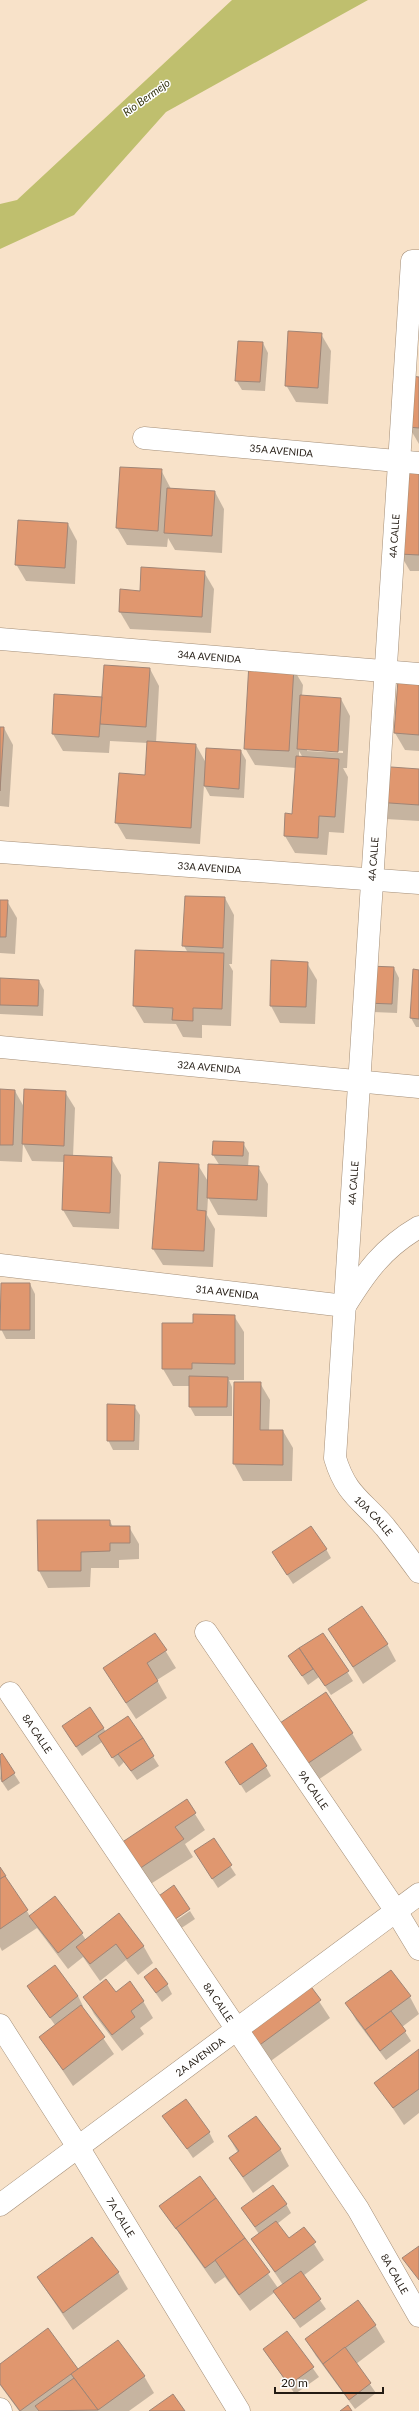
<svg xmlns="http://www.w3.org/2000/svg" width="419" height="2411" font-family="Lato,sans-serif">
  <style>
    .water { fill: #bfbf6e }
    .shadow { fill: #0003; fill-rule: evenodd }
    .building { fill: #e0976f; stroke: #a08576 }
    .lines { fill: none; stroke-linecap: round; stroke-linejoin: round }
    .minor-casing { stroke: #a38e78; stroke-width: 23 }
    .minor { stroke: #fff; stroke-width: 22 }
    .labels { text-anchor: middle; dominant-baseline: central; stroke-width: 3; stroke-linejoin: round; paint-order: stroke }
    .street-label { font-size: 10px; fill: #231b13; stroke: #fff }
    .water-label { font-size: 11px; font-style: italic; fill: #373713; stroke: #fff }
  </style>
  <rect width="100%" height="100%" fill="#f8e2c9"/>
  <polygon class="water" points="232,0 368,0 166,112 74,215 0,249 0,204 17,200"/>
  <g class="shadow">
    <polygon points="321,334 331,351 328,404 296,402 286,385"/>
    <polygon points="263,343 268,353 265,391 242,390 236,380"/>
    <polygon points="419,378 419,444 409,427"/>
    <polygon points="419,469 419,571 410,571 400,554"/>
    <polygon points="161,470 171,489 215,492 224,509 222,553 175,550 168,538 167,547 127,545 117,528"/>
    <polygon points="68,524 77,541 75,584 26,581 16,564"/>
    <polygon points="204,572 214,589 211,633 130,629 120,612"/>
    <path d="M293 668 303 685 302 696 341 699 350 716 347 768H343L348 777 344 833 329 832 327 855 295 853 285 836 293 815 296 768 255 765 245 748ZM307 749 343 751V753L307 751ZM299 751 303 758H299Z"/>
    <polygon points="150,669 159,686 156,743 196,745 206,763 241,751 246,760 244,798 210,796 204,785 200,844 126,839 116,822 146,776 148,743 110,741 109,753 63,751 53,734 103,698"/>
    <polygon points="419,682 419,751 405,750 395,733"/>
    <polygon points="0,728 4,728 13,745 9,807 0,806"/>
    <polygon points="419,770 419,821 386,819 376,802"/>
    <polygon points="225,898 234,915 232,964 229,964 233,971 231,1026 202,1025 202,1038 183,1037 176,1024 144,1023 134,1006 188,953 184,946"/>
    <polygon points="0,901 7,901 17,918 15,954 0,953"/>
    <polygon points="307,963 317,980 315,1024 280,1023 271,1006"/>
    <polygon points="394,968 399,978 397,1013 373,1012 367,1003"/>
    <polygon points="419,971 419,1027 416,1027 411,1018"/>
    <polygon points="0,979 39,981 44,990 43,1016 0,1014"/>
    <polygon points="0,1090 15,1091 24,1107 65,1092 75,1108 73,1157 111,1158 121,1175 119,1229 73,1227 63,1210 65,1162 32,1161 23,1144 22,1162 0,1161"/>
    <polygon points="243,1143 249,1153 248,1167 258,1167 268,1184 267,1217 218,1215 208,1197 207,1215 215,1229 213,1267 163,1265 153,1249 155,1210 158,1210 198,1165 209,1183 220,1166 213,1155"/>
    <polygon points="30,1284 35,1294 35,1339 6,1339 1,1329"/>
    <polygon points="234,1316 244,1332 244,1380 229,1380 232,1387 232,1416 195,1416 190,1407 190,1386 173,1386 163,1369 194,1324"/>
    <polygon points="260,1383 270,1400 269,1431 283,1431 293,1448 292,1481 243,1481 234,1464"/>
    <polygon points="134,1406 140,1415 139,1450 113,1450 108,1440"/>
    <polygon points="110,1521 113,1527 129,1527 139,1544 139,1559 119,1560 119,1568 91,1568 90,1587 48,1588 39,1571"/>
    <polygon points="326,1549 331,1558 293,1584 279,1562"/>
    <polygon points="329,1629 387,1644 396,1661 363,1684"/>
    <polygon points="155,1634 176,1668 157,1680 167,1698 136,1719 114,1685"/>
    <polygon points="323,1634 353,1681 331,1695 319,1677 308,1685 289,1656"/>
    <polygon points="90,1708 106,1732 128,1717 159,1766 137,1780 124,1762 119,1767 102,1742 82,1756 68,1735"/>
    <polygon points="352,1733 362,1750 315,1782 288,1742"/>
    <polygon points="2,1755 20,1783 8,1791 0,1779"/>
    <polygon points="266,1767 271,1776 246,1793 232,1771"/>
    <polygon points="186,1800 205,1830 185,1844 193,1857 149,1885 132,1860"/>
    <polygon points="213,1840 236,1875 218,1888 195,1852"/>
    <polygon points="0,1869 30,1916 82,1934 86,1940 119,1914 144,1947 153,1963 138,1975 126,1960 100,1981 83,1957 68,1969 37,1928 2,1951 0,1947"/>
    <polygon points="190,1911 195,1919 177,1931 172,1923"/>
    <polygon points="55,1966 78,1996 83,2006 82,2007 114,2054 73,2086 40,2037 55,2025 28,1987"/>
    <polygon points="391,1971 410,1997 419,2014 402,2027 411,2041 386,2060 356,2020 347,2004"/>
    <polygon points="303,1977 330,2018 268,2063 251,2040"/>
    <polygon points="145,1978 167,1984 172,1994 162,2002"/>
    <polygon points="116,1993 143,2001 153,2018 140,2028 144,2034 122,2051 94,2014 85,1997"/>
    <polygon points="419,2051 419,2113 404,2125 376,2083"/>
    <polygon points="164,2116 209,2132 214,2142 193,2158"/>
    <polygon points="229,2137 280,2149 289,2166 253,2193 230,2159 238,2153"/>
    <polygon points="200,2177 278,2288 283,2285 252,2239 259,2234 242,2209 286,2204 291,2213 277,2224 288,2240 304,2228 324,2260 303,2276 326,2309 300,2328 275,2292 250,2311 225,2277 215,2284 160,2206"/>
    <polygon points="118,2272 128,2289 73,2330 38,2278"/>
    <polygon points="375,2325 385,2342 356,2364 376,2393 355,2409 316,2356 306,2340"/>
    <polygon points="287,2332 319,2377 295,2394 264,2350"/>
    <polygon points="0,2365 144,2376 154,2393 129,2411 19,2411 0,2385"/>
  </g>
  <g class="building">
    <polygon points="288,331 322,333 318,388 285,386"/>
    <polygon points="238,341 263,342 260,382 235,381"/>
    <polygon points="411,376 419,377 419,428 408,427"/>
    <polygon points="120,467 162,469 158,531 116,528"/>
    <polygon points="404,467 419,468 419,555 399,554"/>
    <polygon points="167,488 215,491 212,536 164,533"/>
    <polygon points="18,520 68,523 65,568 15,565"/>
    <polygon points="141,567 205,571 202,617 119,612 120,589 140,591"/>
    <polygon points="249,663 294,667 289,751 244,749"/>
    <polygon points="104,665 150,668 146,727 100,724"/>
    <polygon points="398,680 419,681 419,735 394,733"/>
    <polygon points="54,694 102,697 99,737 52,734"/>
    <polygon points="300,695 341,698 338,752 297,749"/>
    <polygon points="0,727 4,727 0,791"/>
    <polygon points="147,741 196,744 191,828 115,823 119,773 145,775"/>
    <polygon points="206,748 241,750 239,789 204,786"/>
    <polygon points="296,756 339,759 335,817 319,816 318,838 284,836 285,813 292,814"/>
    <polygon points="377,766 419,769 419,805 375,802"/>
    <polygon points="185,896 225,897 223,948 182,946"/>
    <polygon points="0,900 8,900 6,937 0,937"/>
    <polygon points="135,950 224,953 222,1009 193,1008 193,1021 172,1020 173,1008 133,1006"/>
    <polygon points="271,960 308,962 306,1007 270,1006"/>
    <polygon points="369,966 394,967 392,1004 366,1003"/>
    <polygon points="413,969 419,970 419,1019 410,1018"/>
    <polygon points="0,978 39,980 38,1006 0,1005"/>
    <polygon points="0,1089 15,1090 13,1145 0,1145"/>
    <polygon points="24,1089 66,1091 64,1146 22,1144"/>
    <polygon points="213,1141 244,1142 243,1156 212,1155"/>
    <polygon points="64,1155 112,1157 110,1213 62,1210"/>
    <polygon points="159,1162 199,1164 197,1210 206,1211 204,1251 152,1249"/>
    <polygon points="208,1164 259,1166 257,1200 207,1198"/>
    <polygon points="1,1283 30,1283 30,1330 0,1330"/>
    <polygon points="193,1314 235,1315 235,1364 192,1363 192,1369 162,1369 162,1323 193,1323"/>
    <polygon points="189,1376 228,1377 227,1407 189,1407"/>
    <polygon points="234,1382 261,1382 260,1430 283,1430 283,1465 233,1464"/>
    <polygon points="107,1404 135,1405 134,1441 107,1441"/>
    <polygon points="37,1520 110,1520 110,1526 130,1526 130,1543 110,1543 110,1551 81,1552 81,1571 38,1571"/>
    <polygon points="311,1526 327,1549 287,1575 272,1552"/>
    <polygon points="362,1606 388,1644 353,1667 328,1629"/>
    <polygon points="155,1633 167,1650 147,1663 158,1681 126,1703 103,1668"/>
    <polygon points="323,1633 349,1671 325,1686 299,1648"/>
    <polygon points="299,1648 313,1669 302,1676 288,1656"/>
    <polygon points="326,1692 353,1733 304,1766 277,1725"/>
    <polygon points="90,1707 104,1728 76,1747 62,1726"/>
    <polygon points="128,1716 143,1738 112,1758 98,1736"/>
    <polygon points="143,1738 154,1756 131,1771 118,1754"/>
    <polygon points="252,1743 267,1766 240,1785 225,1762"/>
    <polygon points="2,1753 15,1773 2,1782 0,1755"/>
    <polygon points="187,1799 196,1813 175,1827 184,1839 139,1869 121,1843"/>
    <polygon points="214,1838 232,1865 212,1879 194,1851"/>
    <polygon points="0,1867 6,1876 0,1879"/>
    <polygon points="5,1876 28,1910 0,1929 0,1879"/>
    <polygon points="174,1885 190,1909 171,1922 156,1898"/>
    <polygon points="55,1896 83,1933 58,1953 29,1916"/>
    <polygon points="119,1913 144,1946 127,1959 116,1944 90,1964 76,1947"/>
    <polygon points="55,1965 78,1996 50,2018 27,1986"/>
    <polygon points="156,1968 168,1984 156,1993 144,1977"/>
    <polygon points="391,1970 411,1996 365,2030 345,2003"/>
    <polygon points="303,1976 321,2000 257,2047 239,2023"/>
    <polygon points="106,1979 116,1992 130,1981 144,2001 131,2011 135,2017 112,2035 83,1997"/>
    <polygon points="81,2005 105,2037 63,2070 39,2037"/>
    <polygon points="391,2011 406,2031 380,2051 365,2030"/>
    <polygon points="419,2049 419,2089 393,2108 374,2083"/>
    <polygon points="186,2099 210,2132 187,2149 162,2116"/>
    <polygon points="256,2116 281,2149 243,2177 229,2158 239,2151 228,2136"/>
    <polygon points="200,2176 216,2198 176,2229 159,2206"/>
    <polygon points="273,2185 287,2204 255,2227 241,2208"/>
    <polygon points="216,2198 245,2238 205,2268 176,2228"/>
    <polygon points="276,2221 289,2238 304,2227 316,2242 275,2272 251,2239"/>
    <polygon points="92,2237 119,2272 63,2313 37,2277"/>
    <polygon points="245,2238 270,2272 239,2295 215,2260"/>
    <polygon points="419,2246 419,2280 402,2258"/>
    <polygon points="301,2271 321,2299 294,2319 273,2291"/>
    <polygon points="358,2300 376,2325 323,2364 305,2339"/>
    <polygon points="48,2328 78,2369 20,2411 0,2384 0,2364"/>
    <polygon points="287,2331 314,2367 289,2385 263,2349"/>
    <polygon points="118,2340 145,2376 98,2410 71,2374"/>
    <polygon points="345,2347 371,2383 349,2400 323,2364"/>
    <polygon points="74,2378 98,2410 39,2411 35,2406"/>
    <polygon points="173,2394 185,2411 149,2411"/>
    <polygon points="348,2405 352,2411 340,2411"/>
  </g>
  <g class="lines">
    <defs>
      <g id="minor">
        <path id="s1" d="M419 261H412L335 1458C346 1495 362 1500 385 1527 397 1542 408 1557 419 1572"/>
        <path id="s2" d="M144 438 419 463"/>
        <path id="s3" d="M0 639 419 674"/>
        <path id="s4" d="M0 852 419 883"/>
        <path id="s5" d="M0 1047 419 1087"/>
        <path id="s6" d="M0 1265 345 1306C366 1272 383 1248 419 1227"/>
        <path id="s7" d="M206 1632 396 1911 419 1949"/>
        <path id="s8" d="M10 1693 358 2209 419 2316"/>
        <path id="s9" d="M0 2025 78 2147 239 2411"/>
        <path id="s10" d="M0 2205 419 1894"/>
        <polyline points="0,2409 1,2411"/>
      </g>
    </defs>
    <use href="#minor" class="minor-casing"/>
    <use href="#minor" class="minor"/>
  </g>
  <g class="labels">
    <g class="street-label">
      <text stroke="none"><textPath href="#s2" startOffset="138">35A AVENIDA</textPath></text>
      <text transform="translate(394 536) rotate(-86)">4A CALLE</text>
      <text stroke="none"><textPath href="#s3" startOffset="210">34A AVENIDA</textPath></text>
      <text transform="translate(373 859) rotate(-86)">4A CALLE</text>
      <text stroke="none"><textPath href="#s4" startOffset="210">33A AVENIDA</textPath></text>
      <text stroke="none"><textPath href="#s5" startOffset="210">32A AVENIDA</textPath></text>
      <text transform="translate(353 1183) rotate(-86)">4A CALLE</text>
      <text stroke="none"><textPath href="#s6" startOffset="229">31A AVENIDA</textPath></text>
      <text stroke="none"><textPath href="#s1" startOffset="1277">10A CALLE</textPath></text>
      <text stroke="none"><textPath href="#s8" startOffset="49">8A CALLE</textPath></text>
      <text stroke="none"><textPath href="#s7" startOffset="191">9A CALLE</textPath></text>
      <text stroke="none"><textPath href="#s8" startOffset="373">8A CALLE</textPath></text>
      <text stroke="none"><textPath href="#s10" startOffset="249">2A AVENIDA</textPath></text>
      <text stroke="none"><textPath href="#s9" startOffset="227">7A CALLE</textPath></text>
      <text stroke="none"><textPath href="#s8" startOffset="697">8A CALLE</textPath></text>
    </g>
    <g class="water-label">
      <text transform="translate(146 97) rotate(-36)">Río Bermejo</text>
    </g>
  </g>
  <path d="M275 2387v6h108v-6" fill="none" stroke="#231b13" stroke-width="2"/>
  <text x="281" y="2387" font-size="12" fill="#231b13" stroke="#ffffff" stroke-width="3" paint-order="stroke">20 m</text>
</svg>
